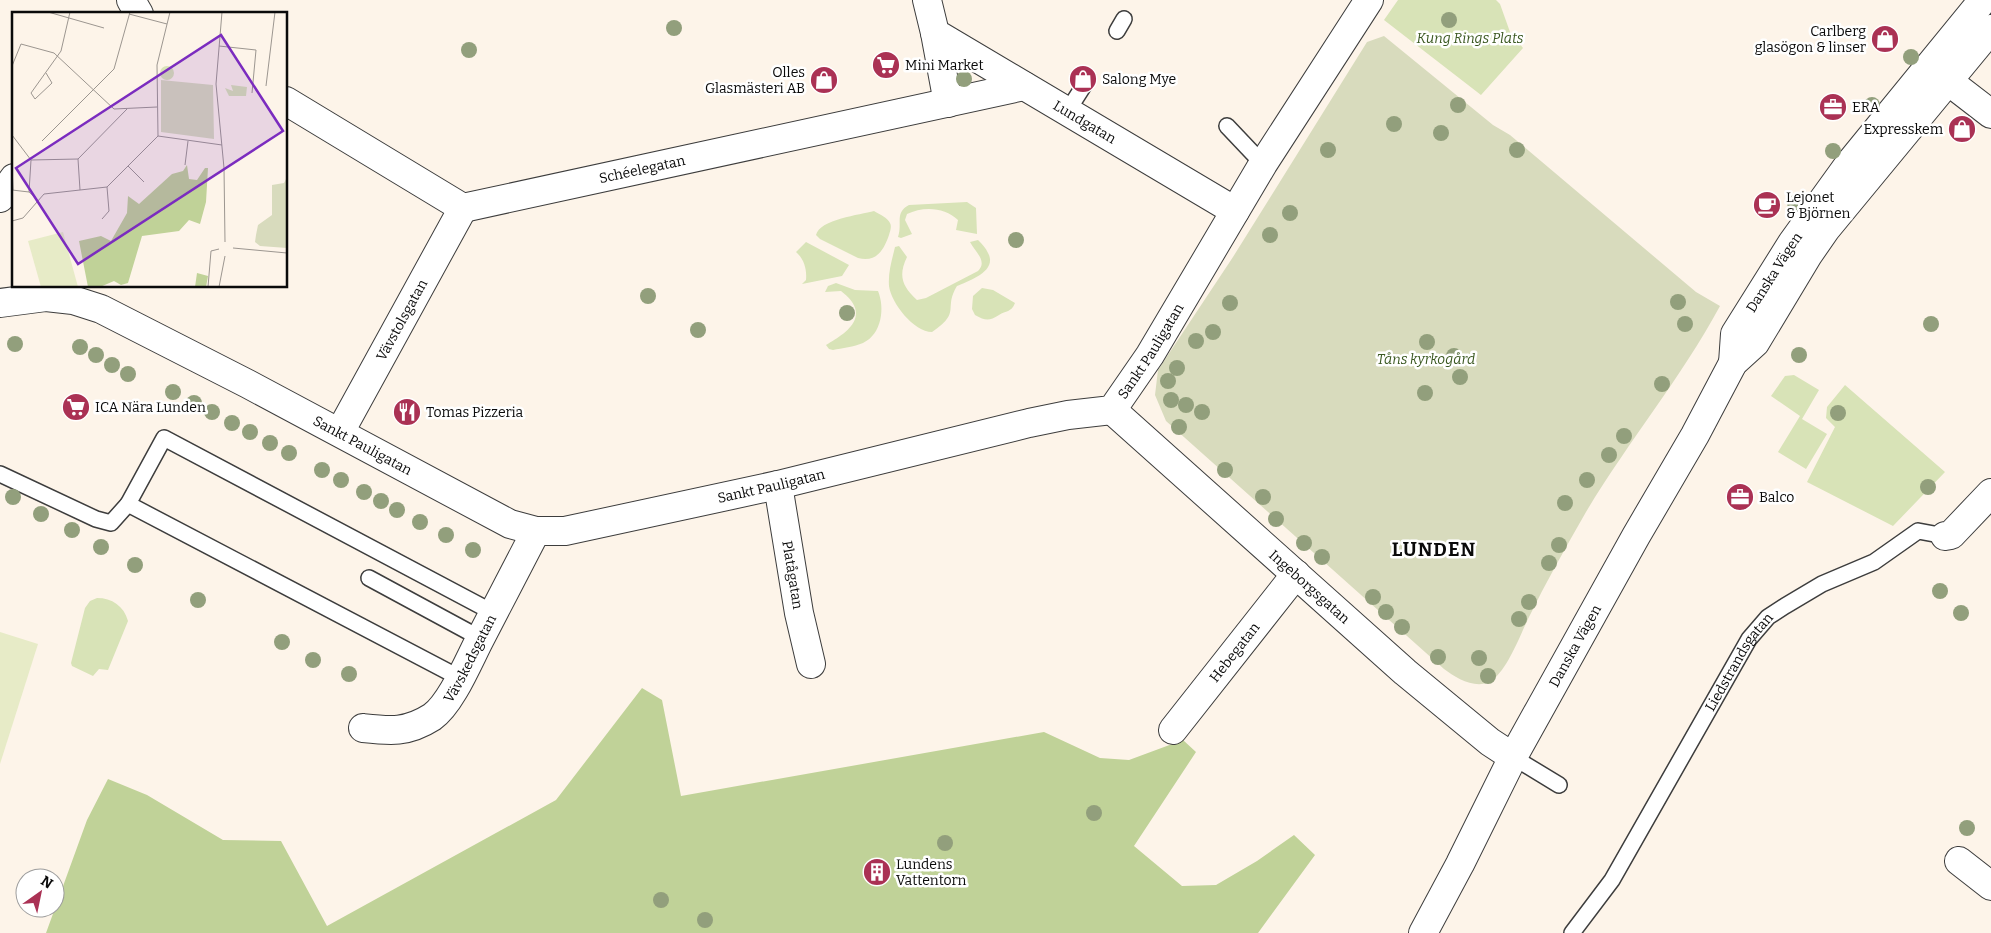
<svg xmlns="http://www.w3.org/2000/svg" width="1991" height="933" font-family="Bitter,serif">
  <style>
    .green { fill: #d8e3b7 }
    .forest { fill: #c0d298 }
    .cemetery { fill: #d8dbbd }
    .pitch { fill: #e7ebc7 }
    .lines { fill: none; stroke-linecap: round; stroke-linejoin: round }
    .service-casing { stroke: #3d3d3d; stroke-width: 18 }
    .minor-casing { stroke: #3d3d3d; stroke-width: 30 }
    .tertiary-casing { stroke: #3d3d3d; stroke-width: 30 }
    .service { stroke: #fff; stroke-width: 15 }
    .minor { stroke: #fff; stroke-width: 28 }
    .tertiary { stroke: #fff; stroke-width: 28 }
    .tree { fill: #929f7c }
    .labels { text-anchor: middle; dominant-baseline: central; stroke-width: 5; stroke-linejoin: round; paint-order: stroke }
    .poi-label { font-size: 14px; fill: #0a0a0a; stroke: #fff; text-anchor: start }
    .park-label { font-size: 14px; font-style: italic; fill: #3b5922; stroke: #fff }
    .street-label { font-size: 14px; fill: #0a0a0a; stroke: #fff }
    .district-label { font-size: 19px; font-weight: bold; letter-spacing: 1px; fill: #0a0a0a; stroke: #fff }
    .inset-road { fill: none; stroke: #9c9690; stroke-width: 1 }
    .view { fill: #7b2cbf; fill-opacity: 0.15; stroke: #7b2cbf; stroke-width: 2.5 }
    .inset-edge { fill: none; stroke: #0a0a0a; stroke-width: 2.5 }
  </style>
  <rect width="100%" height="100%" fill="#fdf4e9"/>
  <g class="green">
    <polygon points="1398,0 1496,0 1500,4 1510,32 1523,48 1481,95 1384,20"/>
    <path d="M967 202 976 208 977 234 956 230 958 220C945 207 923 206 907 214L905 220 912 234 901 238 898 237C903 223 894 213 909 205Z"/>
    <path d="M874 211C879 214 888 218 890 223 892 227 890 231 889 235 884 250 876 263 858 258L820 239 816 235C820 219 860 215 874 211Z"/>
    <path d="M978 240C982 244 986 248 988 253 998 271 969 281 957 286 943 309 962 312 932 332 914 332 891 303 889 286 888 272 892 260 895 247L899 246 907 257C898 276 902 286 917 300L926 298 978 271C988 261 975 252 970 242Z"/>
    <path d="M806 242 849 265 842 276 802 284 806 280C807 269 804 259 796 252Z"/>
    <path d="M836 283 855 290 878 291C885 308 882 334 863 343 854 347 842 348 833 350L829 349 826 345C851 331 871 314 841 291L825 292 828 286Z"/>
    <path d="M982 288 993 290 1015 303C1011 313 1006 310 999 315 989 321 986 321 975 315L972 309 973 296Z"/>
    <polygon points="1794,375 1819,390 1802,419 1827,434 1806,469 1778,452 1800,416 1771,396 1785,376"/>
    <polygon points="1845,385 1945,472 1893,526 1807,482 1835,427 1826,418 1827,407"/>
    <path d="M97 598C112 598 124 606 128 621L108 670 99 669 93 676 72 666 71 663 85 608 90 601Z"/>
  </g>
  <polygon class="forest" points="642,688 662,700 681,796 1044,732 1100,758 1129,760 1183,740 1196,752 1134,846 1182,886 1216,885 1257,861 1294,835 1315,855 1258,933 46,933 87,820 108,779 147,795 223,840 281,841 327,926 556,800"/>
  <path class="cemetery" d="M1384 36 1493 125 1510 135 1696 292 1720 306C1681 378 1628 442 1586 512 1566 547 1546 582 1528 619 1520 636 1509 665 1495 678 1480 692 1457 679 1444 669L1166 421 1155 395 1158 370 1233 257 1367 42Z"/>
  <polygon class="pitch" points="0,632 38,644 0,764"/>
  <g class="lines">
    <defs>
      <g id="service">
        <polyline points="1117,31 1124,19"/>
        <polyline points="1067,112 1088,79"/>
        <polyline points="1227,126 1263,164"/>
        <polyline points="0,474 96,519 111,523 128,504"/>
        <polyline points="369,578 480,638"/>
        <polyline points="460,678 128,504 164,438 494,613"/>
        <polyline points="1513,757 1559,785"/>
        <path id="s1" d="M1572 933 1612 880 1749 639 1768 617 1785 606 1822 584 1874 562 1918 531 1945 536"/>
      </g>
      <g id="minor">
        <polyline points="131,0 139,14"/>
        <path id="s2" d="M927 0 935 33 1235 211"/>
        <polyline points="935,33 948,103"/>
        <polyline points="1930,67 1991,114"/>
        <path id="s3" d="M286 101 463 208 1024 86"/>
        <polyline points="0,198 14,178"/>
        <path id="s4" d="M0 303 46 297 73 300 101 309 248 384 510 524 536 531H565L778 485 1029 423 1068 415 1112 410 1150 355 1263 164 1369 0"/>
        <path id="s5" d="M1112 410 1405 672 1490 742 1513 757"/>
        <path id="s6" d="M340 432 463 208"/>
        <path id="s7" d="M778 485 799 613 811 664"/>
        <polyline points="1945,536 1951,535 1991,493"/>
        <path id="s8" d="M363 728C390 731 407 733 432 717 451 704 469 660 480 639 499 603 517 567 536 531"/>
        <path id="s9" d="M1173 730 1296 574"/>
        <polyline points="1959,861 1991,886"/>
      </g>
      <g id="tertiary">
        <path id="s10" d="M1733 363 1735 334 1792 243 1849 164 1983 0"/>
        <path id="s11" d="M1423 933 1460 864 1513 757 1636 536 1695 435 1733 363 1755 343 1808 255 1826 229 1991 29"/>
      </g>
    </defs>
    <use href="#service" class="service-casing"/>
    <use href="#minor" class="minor-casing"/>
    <use href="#tertiary" class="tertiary-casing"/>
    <use href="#service" class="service"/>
    <use href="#minor" class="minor"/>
    <use href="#tertiary" class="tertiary"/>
  </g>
  <g class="tree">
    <circle cx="1449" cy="20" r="8"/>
    <circle cx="674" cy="28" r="8"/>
    <circle cx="469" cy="50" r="8"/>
    <circle cx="1911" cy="57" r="8"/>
    <circle cx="964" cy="79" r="8"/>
    <circle cx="1458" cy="105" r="8"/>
    <circle cx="1872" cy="105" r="8"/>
    <circle cx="1394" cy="124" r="8"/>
    <circle cx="1441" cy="133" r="8"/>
    <circle cx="1328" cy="150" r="8"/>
    <circle cx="1517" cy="150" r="8"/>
    <circle cx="1833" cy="151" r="8"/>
    <circle cx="1795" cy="203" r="8"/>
    <circle cx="1290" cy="213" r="8"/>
    <circle cx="1270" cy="235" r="8"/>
    <circle cx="1016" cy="240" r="8"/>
    <circle cx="648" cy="296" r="8"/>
    <circle cx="1678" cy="302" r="8"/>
    <circle cx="1230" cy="303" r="8"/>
    <circle cx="847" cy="313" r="8"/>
    <circle cx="1685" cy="324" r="8"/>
    <circle cx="1931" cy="324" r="8"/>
    <circle cx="698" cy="330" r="8"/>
    <circle cx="1213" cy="332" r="8"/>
    <circle cx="1196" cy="341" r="8"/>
    <circle cx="1427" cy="342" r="8"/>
    <circle cx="15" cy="344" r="8"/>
    <circle cx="80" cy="347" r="8"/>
    <circle cx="96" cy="355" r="8"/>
    <circle cx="1799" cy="355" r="8"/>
    <circle cx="1454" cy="356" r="8"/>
    <circle cx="112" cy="365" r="8"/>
    <circle cx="1177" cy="368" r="8"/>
    <circle cx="128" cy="374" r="8"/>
    <circle cx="1460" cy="377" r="8"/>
    <circle cx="1168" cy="381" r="8"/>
    <circle cx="1662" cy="384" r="8"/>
    <circle cx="173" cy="392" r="8"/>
    <circle cx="1425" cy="393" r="8"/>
    <circle cx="1171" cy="400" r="8"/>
    <circle cx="194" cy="403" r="8"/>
    <circle cx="1186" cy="405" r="8"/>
    <circle cx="212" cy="412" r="8"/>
    <circle cx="1202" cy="412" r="8"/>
    <circle cx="1838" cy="413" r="8"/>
    <circle cx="232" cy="423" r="8"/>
    <circle cx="1179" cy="427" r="8"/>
    <circle cx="250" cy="432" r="8"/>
    <circle cx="1624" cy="436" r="8"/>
    <circle cx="270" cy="443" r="8"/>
    <circle cx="289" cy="453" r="8"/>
    <circle cx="1609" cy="455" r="8"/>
    <circle cx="322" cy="470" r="8"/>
    <circle cx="1225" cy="470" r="8"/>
    <circle cx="341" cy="480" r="8"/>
    <circle cx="1587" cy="480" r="8"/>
    <circle cx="1928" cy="487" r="8"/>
    <circle cx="364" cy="492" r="8"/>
    <circle cx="13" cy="497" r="8"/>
    <circle cx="1263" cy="497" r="8"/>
    <circle cx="381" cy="501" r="8"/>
    <circle cx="1565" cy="503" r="8"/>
    <circle cx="397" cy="510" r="8"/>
    <circle cx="41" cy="514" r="8"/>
    <circle cx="1276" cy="519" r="8"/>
    <circle cx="420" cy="522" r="8"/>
    <circle cx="72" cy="530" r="8"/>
    <circle cx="446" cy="535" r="8"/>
    <circle cx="1304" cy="543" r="8"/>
    <circle cx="1559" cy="545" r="8"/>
    <circle cx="101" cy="547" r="8"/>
    <circle cx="473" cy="550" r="8"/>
    <circle cx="1322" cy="557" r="8"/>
    <circle cx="1549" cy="563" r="8"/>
    <circle cx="135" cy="565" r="8"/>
    <circle cx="1940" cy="591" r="8"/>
    <circle cx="1373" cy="597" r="8"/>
    <circle cx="198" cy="600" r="8"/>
    <circle cx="1529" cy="602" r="8"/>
    <circle cx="1386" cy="612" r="8"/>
    <circle cx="1961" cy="613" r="8"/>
    <circle cx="1519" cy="619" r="8"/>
    <circle cx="1402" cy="627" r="8"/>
    <circle cx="282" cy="642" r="8"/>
    <circle cx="1438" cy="657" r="8"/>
    <circle cx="1479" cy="658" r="8"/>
    <circle cx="313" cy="660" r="8"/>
    <circle cx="349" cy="674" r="8"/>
    <circle cx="1488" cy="676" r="8"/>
    <circle cx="1094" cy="813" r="8"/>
    <circle cx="1967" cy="828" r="8"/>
    <circle cx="945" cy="843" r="8"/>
    <circle cx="661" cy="900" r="8"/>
    <circle cx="705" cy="920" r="8"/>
  </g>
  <defs>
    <symbol id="shop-disc" viewBox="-11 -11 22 22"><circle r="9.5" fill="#aa3154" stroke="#fff"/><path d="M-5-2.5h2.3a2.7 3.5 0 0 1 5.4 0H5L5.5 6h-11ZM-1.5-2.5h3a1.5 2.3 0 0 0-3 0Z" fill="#fff"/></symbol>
    <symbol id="supermarket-disc" viewBox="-11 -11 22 22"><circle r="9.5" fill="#aa3154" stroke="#fff"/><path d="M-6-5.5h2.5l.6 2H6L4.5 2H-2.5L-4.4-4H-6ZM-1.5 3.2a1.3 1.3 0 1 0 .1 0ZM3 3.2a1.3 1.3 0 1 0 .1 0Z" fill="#fff"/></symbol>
    <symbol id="office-disc" viewBox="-11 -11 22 22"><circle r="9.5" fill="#aa3154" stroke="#fff"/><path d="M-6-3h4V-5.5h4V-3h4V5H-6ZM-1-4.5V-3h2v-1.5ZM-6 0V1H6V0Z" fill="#fff"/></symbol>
    <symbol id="cafe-disc" viewBox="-11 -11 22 22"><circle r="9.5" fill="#aa3154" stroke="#fff"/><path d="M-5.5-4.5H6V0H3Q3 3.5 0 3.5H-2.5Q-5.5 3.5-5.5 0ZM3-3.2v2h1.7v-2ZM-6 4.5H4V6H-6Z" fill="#fff"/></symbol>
    <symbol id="restaurant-disc" viewBox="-11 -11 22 22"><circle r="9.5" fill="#aa3154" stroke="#fff"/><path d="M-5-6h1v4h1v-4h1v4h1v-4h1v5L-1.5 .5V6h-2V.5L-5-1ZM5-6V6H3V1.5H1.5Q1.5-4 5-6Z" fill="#fff"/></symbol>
    <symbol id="building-disc" viewBox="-11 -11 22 22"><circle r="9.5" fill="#aa3154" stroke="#fff"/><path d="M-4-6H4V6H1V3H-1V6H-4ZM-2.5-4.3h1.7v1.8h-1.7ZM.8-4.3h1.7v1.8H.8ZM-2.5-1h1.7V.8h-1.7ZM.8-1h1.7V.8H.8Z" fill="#fff"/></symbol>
  </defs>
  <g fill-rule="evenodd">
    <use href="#shop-disc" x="1869" y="23" width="32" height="32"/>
    <use href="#supermarket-disc" x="870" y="49" width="32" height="32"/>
    <use href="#shop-disc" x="1067" y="63" width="32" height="32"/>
    <use href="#shop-disc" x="808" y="64" width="32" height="32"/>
    <use href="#office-disc" x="1817" y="91" width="32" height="32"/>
    <use href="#shop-disc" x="1946" y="113" width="32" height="32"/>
    <use href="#cafe-disc" x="1751" y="189" width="32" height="32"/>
    <use href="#supermarket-disc" x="60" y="391" width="32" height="32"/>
    <use href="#restaurant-disc" x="391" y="396" width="32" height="32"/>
    <use href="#office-disc" x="1724" y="481" width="32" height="32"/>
    <use href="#building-disc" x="861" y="856" width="32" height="32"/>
  </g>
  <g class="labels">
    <g class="poi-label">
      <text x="1866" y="31" text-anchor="end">Carlberg<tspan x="1866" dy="16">glasögon &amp; linser</tspan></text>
      <text x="905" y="65">Mini Market</text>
      <text x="805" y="72" text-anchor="end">Olles<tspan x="805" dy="16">Glasmästeri AB</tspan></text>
      <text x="1102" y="79">Salong Mye</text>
      <text x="1852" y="107">ERA</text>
      <text x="1943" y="129" text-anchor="end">Expresskem</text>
      <text x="1786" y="197">Lejonet<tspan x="1786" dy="16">&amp; Björnen</tspan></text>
      <text x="95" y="407">ICA Nära Lunden</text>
      <text x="426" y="412">Tomas Pizzeria</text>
      <text x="1759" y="497">Balco</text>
      <text x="896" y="864">Lundens<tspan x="896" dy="16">Vattentorn</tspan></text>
    </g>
    <g class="park-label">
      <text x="1470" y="38">Kung Rings Plats</text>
      <text x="1426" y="359">Tåns kyrkogård</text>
    </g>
    <g class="street-label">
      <text stroke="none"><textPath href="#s2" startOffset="208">Lundgatan</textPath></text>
      <text stroke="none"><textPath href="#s3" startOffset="390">Schéelegatan</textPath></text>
      <text stroke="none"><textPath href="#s10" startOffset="102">Danska Vägen</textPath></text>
      <text stroke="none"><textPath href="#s6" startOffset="128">Vävstolsgatan</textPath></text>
      <text stroke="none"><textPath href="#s4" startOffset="1252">Sankt Pauligatan</textPath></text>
      <text stroke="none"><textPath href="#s4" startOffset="398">Sankt Pauligatan</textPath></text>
      <text stroke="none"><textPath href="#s4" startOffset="832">Sankt Pauligatan</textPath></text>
      <text stroke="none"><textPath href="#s7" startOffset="91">Platågatan</textPath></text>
      <text stroke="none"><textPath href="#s5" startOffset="265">Ingeborgsgatan</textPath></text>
      <text stroke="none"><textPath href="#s11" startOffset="325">Danska Vägen</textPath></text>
      <text stroke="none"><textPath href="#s9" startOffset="99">Hebegatan</textPath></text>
      <text stroke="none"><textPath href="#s8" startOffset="142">Vävskedsgatan</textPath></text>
      <text stroke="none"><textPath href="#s1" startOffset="319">Liedstrandsgatan</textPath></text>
    </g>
    <g class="district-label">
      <text x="1434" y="549">LUNDEN</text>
    </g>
  </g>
  <g transform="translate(12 12)">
    <rect width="275" height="275" fill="#fdf4e9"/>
    <path d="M148 61a7 7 0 1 1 14 0a7 7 0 1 1-14 0ZM219 73 235 75 234 84H217L213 76 221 79Z" fill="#d8e3b7"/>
    <path d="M175 153 177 167 185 168 193 156H196L194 190 188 212 177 208 167 219 130 224 116 271 109 273 102 269 88 275H76L67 229 89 224 99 229 115 201 116 184 127 192 160 162 171 159ZM185 261 196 264 194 275H183Z" fill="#c0d298"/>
    <path d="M149 68 201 73 202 127 149 120ZM275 165V236L248 234 243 230 244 223 246 213 260 203V173L272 171Z" fill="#d8dbbd"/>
    <path d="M51 220 66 275H29L16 229Z" fill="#e7ebc7"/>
    <path class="inset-road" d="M36 0 92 16M210 0 204 72 212 156 213 230M117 2 155 12M207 34 244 38 240 81M0 54 9 32 42 41 102 97 145 95M34 61 40 71 23 87 19 81 49 39 58 0M254 74 263 0M0 123 19 148M146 124 210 133M30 129 102 57 118 0M66 147 68 178M19 148 66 147 115 97M19 148 17 180 25 187M0 153 1 178M173 153 176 129M116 154 132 170M0 178 17 180M90 207 97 199 95 175M0 209 11 206 32 182 95 175 146 124 145 53 158 0M221 236 275 241M196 275 199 239 207 237M207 275 213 244"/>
    <path class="view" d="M209 23 271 119 66 252 4 156Z"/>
    <rect width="275" height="275" class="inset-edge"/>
  </g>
  <g transform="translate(40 893) rotate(33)"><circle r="24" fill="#ffffff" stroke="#9d9d9d"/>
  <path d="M0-4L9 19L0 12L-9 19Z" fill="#aa3154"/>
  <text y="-8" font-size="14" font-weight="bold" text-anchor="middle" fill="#0a0a0a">N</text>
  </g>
</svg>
